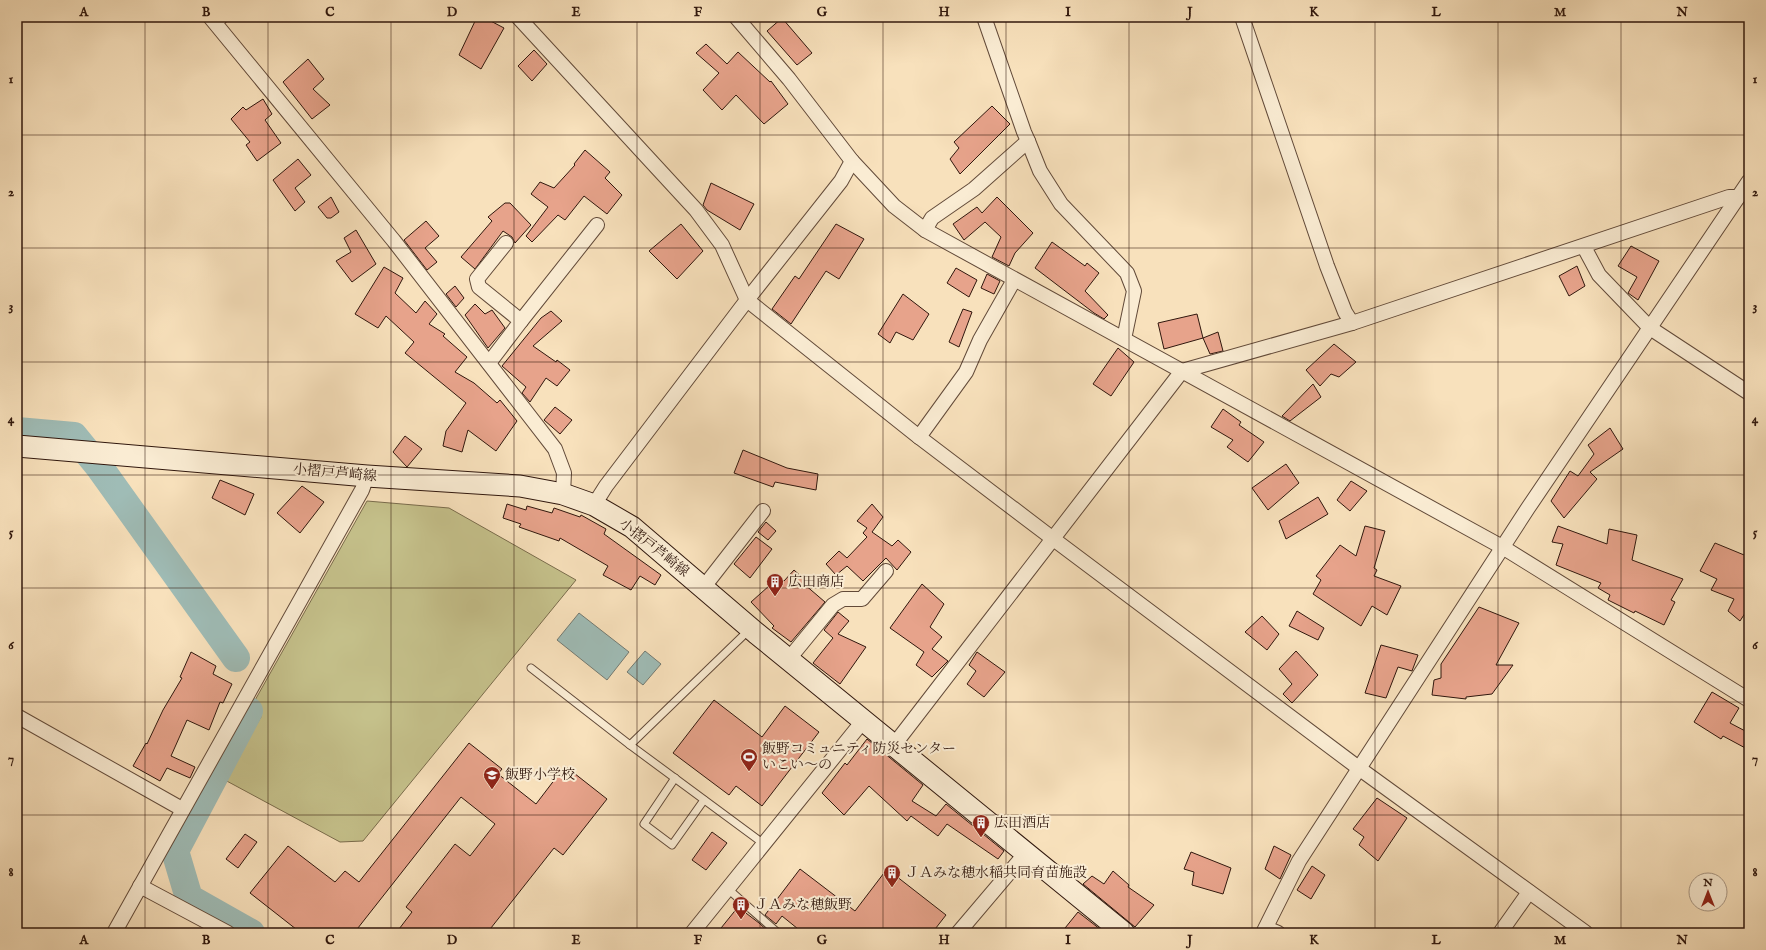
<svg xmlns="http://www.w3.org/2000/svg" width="1766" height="950" font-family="'IM FELL English','Noto Serif JP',serif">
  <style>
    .grass { fill: #c5c18b; stroke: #7a6c4c }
    .water { fill: #9fbcb6; stroke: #737a72 }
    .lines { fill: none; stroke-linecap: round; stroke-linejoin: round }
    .river { stroke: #9fbcb6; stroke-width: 28 }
    .building { fill: #e7a38b; stroke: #30170d }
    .lane-casing { stroke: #624a39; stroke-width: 9 }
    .street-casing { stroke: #624a39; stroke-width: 16 }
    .secondary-casing { stroke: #30170d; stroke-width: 23 }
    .lane { stroke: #faecd3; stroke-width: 7 }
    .street { stroke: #faecd3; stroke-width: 14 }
    .secondary { stroke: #faecd3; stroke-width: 21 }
    .grid { fill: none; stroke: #30170d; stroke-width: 1; stroke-opacity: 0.55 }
    .labels { text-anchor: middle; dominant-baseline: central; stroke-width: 4; stroke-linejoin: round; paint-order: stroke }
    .street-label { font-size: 14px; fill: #30170d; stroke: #faecd3 }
    .poi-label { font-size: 14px; fill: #30170d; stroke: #faecd3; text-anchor: start }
    .neatline { fill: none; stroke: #30170d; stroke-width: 1.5 }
    .grid-label { font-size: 13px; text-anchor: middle; font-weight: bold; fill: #30170d }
  </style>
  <rect width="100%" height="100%" fill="#f8e1bc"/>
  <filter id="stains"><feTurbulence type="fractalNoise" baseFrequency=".005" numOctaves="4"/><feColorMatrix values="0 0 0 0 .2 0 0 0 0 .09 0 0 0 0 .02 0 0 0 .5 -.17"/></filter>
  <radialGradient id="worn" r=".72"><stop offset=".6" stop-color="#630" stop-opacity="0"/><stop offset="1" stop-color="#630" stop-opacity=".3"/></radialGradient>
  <polygon class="grass" points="367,501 449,508 576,580 363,841 340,842 223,779 261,717 254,702"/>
  <g class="water">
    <polygon points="579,613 629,652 607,680 557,640"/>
    <polygon points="645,651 661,664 643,685 627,672"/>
  </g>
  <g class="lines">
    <g class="river">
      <polyline points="17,431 74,436 100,468 236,658"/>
      <polyline points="249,711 175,851 189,898 251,933"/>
    </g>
  </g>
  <g class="building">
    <polygon points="477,17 483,17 504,28 481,69 459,55"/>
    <polygon points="782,18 812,53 797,65 767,31"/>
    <polygon points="706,44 727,64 738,52 770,82 771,81 788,104 764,124 736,95 722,110 703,90 719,73 696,53"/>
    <polygon points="534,50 547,64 532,81 518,66"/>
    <polygon points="308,59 324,79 313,89 330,105 312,119 283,82"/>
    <polygon points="263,99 272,114 265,120 281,143 257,161 246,145 250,142 231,119 243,107 246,110"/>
    <polygon points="992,106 1010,124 960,174 950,159 959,148 954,142"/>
    <polygon points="585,150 610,172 605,178 622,195 607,214 584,196 565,220 558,215 532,242 526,236 548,207 531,194 540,182 554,188 575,165 574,164"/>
    <polygon points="298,159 311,175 295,188 305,202 295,211 273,180"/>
    <polygon points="711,183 754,204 740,230 707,210 703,205"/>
    <polygon points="331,197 339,212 331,218 327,218 318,207"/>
    <polygon points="997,197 1033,233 1015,253 1009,266 992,257 1001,237 985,222 964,240 953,224 977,207 982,213"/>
    <polygon points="505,203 510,203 531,225 515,243 512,237 503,231 475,269 461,257 492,221 488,217"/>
    <polygon points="426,221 439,236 425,248 437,262 427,270 404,240"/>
    <polygon points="681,224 703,251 677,279 649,251"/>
    <polygon points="836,224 864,239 839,279 826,271 791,324 772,309 795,276 799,279"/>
    <polygon points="356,230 376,264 352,282 336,261 351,252 344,238"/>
    <polygon points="1052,242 1085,266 1087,263 1099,273 1085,291 1108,315 1104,319 1094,313 1035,268"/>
    <polygon points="1631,246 1659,261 1638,300 1628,293 1637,277 1618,266"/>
    <polygon points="1577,266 1585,286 1569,296 1559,276"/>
    <polygon points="384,267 403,278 395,293 416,313 425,301 437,314 429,324 445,334 443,336 467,357 455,372 474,383 497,403 500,400 517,421 496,451 468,430 462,452 443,446 446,431 466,403 405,353 414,342 386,316 378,328 355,314"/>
    <polygon points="956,268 977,280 969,297 947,283"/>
    <polygon points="987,274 1000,281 994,294 981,288"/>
    <polygon points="455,286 464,298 456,307 446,294"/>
    <polygon points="903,294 929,314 913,340 896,332 890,343 878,334"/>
    <polygon points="475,304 485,314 492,310 505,328 488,348 465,315"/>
    <polygon points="963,309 972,312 959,347 949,342"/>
    <polygon points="551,311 562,321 533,346 556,362 557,360 570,370 557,386 546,378 530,402 522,393 526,387 502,366 541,318"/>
    <polygon points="1197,314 1203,338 1164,349 1158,323"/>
    <polygon points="1218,332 1223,351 1210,354 1203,338"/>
    <polygon points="1334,344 1356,362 1339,377 1331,374 1320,386 1306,370"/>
    <polygon points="1118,348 1134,362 1111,396 1093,384"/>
    <polygon points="1313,384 1321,397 1290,421 1282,416"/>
    <polygon points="555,407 572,420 560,434 544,420"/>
    <polygon points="1223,409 1241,422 1239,425 1264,442 1248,462 1227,447 1233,440 1211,427"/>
    <polygon points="1610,428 1623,449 1590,472 1597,479 1564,518 1551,501 1570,471 1578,476 1594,454 1588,445"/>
    <polygon points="405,436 422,449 407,467 393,452"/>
    <polygon points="743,450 787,468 818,474 816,490 775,482 773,487 734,473"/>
    <polygon points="1286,464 1299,483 1268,510 1252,488"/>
    <polygon points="220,480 254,494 245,515 212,498"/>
    <polygon points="1351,481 1367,491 1350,511 1337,500"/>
    <polygon points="302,486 324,502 300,533 277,513"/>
    <polygon points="1318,497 1328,514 1286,539 1279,521"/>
    <polygon points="507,504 526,510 527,506 552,513 554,508 580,517 581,515 606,529 604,534 661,575 655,585 640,576 631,590 603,575 608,566 560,538 559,541 519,527 521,524 503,518"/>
    <polygon points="872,504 883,517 872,532 892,546 898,540 911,552 897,570 886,558 863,581 847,566 836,575 826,564 839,551 847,558 867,537 863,533 867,528 857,521"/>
    <polygon points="766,522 776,531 768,540 758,532"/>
    <polygon points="1365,526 1385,531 1374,568 1377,570 1374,576 1401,586 1387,615 1372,606 1361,626 1313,594 1321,580 1316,576 1340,545 1356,556"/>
    <polygon points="1558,526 1607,544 1609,529 1637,535 1632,560 1683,579 1671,600 1675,602 1664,625 1635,611 1634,613 1608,600 1610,595 1598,588 1601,583 1556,565 1563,544 1552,542"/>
    <polygon points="756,537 772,549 750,578 734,564"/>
    <polygon points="1715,543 1749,557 1749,607 1740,621 1728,611 1734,599 1711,590 1717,579 1700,571"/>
    <polygon points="794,570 806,581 804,584 825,602 791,642 772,628 774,626 751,602 779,577 784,581"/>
    <polygon points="922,584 944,604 930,627 942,637 932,649 948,661 932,677 916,665 924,652 890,628"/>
    <polygon points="1479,607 1519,623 1496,665 1513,665 1492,694 1466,697 1466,699 1432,695 1434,680 1441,678 1441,664"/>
    <polygon points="1297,611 1324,628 1318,640 1289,626"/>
    <polygon points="838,612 849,621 838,634 866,647 840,684 813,663 833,638 824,630"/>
    <polygon points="1262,616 1279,634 1267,650 1245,632"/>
    <polygon points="1381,645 1418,655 1412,671 1398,667 1386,698 1365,693"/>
    <polygon points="1296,651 1318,675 1292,703 1283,694 1292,684 1279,669"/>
    <polygon points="191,652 216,666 213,674 232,684 223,703 220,702 209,730 187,720 171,756 195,767 190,778 167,768 160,781 133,766 146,743 147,744 163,710 182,678 180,677"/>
    <polygon points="977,652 1005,672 984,697 967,684 976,671 969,665"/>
    <polygon points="1712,692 1739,708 1730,723 1749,733 1749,750 1723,736 1721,739 1694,722"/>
    <polygon points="714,700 762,737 785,706 819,732 762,806 736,786 729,795 673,753"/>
    <polygon points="867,739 923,785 912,801 936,816 946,804 1004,851 998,859 947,824 938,836 911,816 907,821 869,786 844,815 822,793 845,763 847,765"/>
    <polygon points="469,743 502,769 498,774 536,804 565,766 607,799 563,855 554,848 487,933 475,933 469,928 465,933 396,933 412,912 406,907 455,844 470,856 495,824 461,797 354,933 301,933 250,893 288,846 335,882 345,871 359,882"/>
    <polygon points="1377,798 1407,818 1378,861 1359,845 1364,837 1353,829"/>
    <polygon points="712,832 727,843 706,870 692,860"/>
    <polygon points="245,834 257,842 238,868 226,859"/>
    <polygon points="1274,846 1291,855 1280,879 1265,869"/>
    <polygon points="1191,852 1231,868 1223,894 1192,885 1194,872 1184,869"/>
    <polygon points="1312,866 1325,875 1311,899 1297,890"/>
    <polygon points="800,869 855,911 887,869 946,915 932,933 803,933 782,916 776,924 765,915"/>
    <polygon points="1113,871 1129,885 1128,887 1154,905 1135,927 1083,884 1092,876 1104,884"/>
    <polygon points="738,907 759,923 770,933 717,933"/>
    <polygon points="1078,912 1105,933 1061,933"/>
  </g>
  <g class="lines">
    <defs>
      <g id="lane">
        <polyline points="217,25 226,17"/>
        <polyline points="531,668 630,745 750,629"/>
        <polyline points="630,745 764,844"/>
        <polyline points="675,778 644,824 672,845 704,800"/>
        <polyline points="728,889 778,933"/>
      </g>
      <g id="street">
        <polyline points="210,17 394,241 555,449 564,473 563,494"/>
        <polyline points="518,17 696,210 722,245 747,300 919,437 1052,538 1360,769 1586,933"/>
        <polyline points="736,17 789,79 852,161 894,206 925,230 1504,548 1749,700"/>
        <polyline points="1242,17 1327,266 1345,312 1352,323"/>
        <polyline points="1028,141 1040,171 1061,204 1127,273 1134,291 1124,339"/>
        <polyline points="925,230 932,218 974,189 1028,141 1024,132 984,17"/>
        <polyline points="1584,247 1599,275 1650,328 1749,393"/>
        <polyline points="521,321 597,225"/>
        <polyline points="489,363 521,321 479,287 477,279 506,243"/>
        <polyline points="919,437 966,372 980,340 1014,280"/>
        <polyline points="594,505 606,486 747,300 841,181 852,161"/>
        <polyline points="703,588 763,511"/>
        <polyline points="788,660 833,605 843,599 862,599 886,571"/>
        <polyline points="17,716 182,809"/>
        <polyline points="894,745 1182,371 1352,323 1729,197 1738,197"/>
        <polyline points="140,886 228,933"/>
        <polyline points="1266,928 1278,933"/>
        <polyline points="114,933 362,490 367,476"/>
        <polyline points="692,933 863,721"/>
        <polyline points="958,933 1025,854"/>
        <polyline points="1263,933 1299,861 1528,508 1749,181"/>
        <polyline points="1500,933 1529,892"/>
      </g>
      <polyline id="secondary" points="17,446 367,476 520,486 563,494 594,505 632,527 756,633 1124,933"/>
    </defs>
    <use href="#lane" class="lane-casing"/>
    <use href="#street" class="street-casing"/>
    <use href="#secondary" class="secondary-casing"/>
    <use href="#lane" class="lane"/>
    <use href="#street" class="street"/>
    <use href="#secondary" class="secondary"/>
  </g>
  <path class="grid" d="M145 17V933M268 17V933M391 17V933M514 17V933M637 17V933M760 17V933M883 17V933M1006 17V933M1129 17V933M1252 17V933M1375 17V933M1498 17V933M1621 17V933M17 135H1749M17 248H1749M17 362H1749M17 475H1749M17 588H1749M17 702H1749M17 815H1749"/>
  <defs>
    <symbol id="building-pin" viewBox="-11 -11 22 30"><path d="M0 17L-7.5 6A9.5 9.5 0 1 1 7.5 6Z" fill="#8f2418" stroke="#faecd3"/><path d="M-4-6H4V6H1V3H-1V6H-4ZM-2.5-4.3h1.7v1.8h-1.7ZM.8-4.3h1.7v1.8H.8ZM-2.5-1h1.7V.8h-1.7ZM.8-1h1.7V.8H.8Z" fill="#fff"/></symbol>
    <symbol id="stadium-pin" viewBox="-11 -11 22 30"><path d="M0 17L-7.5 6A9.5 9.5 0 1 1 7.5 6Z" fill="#8f2418" stroke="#faecd3"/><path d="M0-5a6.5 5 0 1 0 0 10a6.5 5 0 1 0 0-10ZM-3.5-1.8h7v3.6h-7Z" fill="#fff"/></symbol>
    <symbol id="school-pin" viewBox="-11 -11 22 30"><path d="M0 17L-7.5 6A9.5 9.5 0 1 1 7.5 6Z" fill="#8f2418" stroke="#faecd3"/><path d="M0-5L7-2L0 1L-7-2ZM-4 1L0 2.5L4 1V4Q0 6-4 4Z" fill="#fff"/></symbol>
  </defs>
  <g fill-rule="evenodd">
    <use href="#building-pin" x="765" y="572" width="20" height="27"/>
    <use href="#stadium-pin" x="739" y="747" width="20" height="27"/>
    <use href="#school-pin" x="482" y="765" width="20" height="27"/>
    <use href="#building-pin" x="971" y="813" width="20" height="27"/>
    <use href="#building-pin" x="882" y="863" width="20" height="27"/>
    <use href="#building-pin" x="731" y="895" width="20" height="27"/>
  </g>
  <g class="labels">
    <g class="street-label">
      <text transform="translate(335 473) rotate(5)">小摺戸芦崎線</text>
      <text transform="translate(654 548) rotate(38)">小摺戸芦崎線</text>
    </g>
    <g class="poi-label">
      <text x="788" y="582">広田商店</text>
      <text x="762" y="749">飯野コミュニティ防災センター<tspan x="762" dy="16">いこい～の</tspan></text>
      <text x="505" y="775">飯野小学校</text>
      <text x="994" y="823">広田酒店</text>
      <text x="905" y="873">ＪＡみな穂水稲共同育苗施設</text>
      <text x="754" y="905">ＪＡみな穂飯野</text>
    </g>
  </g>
  <rect width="1766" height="950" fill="none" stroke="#f8e1bc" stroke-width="44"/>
  <g transform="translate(1708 892)"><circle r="19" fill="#faecd3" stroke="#a99784"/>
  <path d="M0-3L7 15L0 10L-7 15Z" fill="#8f2418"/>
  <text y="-6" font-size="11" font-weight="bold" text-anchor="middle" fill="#30170d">N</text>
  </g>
  <rect x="22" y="22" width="1722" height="906" class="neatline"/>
  <g class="grid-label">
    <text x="84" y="16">A</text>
    <text x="206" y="16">B</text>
    <text x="330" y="16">C</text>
    <text x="452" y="16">D</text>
    <text x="576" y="16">E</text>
    <text x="698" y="16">F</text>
    <text x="822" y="16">G</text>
    <text x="944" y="16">H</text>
    <text x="1068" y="16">I</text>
    <text x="1190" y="16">J</text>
    <text x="1314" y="16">K</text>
    <text x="1436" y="16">L</text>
    <text x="1560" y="16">M</text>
    <text x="1682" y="16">N</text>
    <text x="11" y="83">1</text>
    <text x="1755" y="83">1</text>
    <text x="11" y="196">2</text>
    <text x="1755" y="196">2</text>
    <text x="11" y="310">3</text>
    <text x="1755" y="310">3</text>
    <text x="11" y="423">4</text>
    <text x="1755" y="423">4</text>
    <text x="11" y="536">5</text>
    <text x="1755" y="536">5</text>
    <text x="11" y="649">6</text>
    <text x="1755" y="649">6</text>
    <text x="11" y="763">7</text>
    <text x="1755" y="763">7</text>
    <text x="11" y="876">8</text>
    <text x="1755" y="876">8</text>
    <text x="84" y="944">A</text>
    <text x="206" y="944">B</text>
    <text x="330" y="944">C</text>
    <text x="452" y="944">D</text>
    <text x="576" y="944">E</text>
    <text x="698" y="944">F</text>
    <text x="822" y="944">G</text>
    <text x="944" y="944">H</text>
    <text x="1068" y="944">I</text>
    <text x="1190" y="944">J</text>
    <text x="1314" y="944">K</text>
    <text x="1436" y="944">L</text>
    <text x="1560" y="944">M</text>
    <text x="1682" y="944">N</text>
  </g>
  <rect width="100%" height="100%" filter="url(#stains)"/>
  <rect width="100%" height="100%" fill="url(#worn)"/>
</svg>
